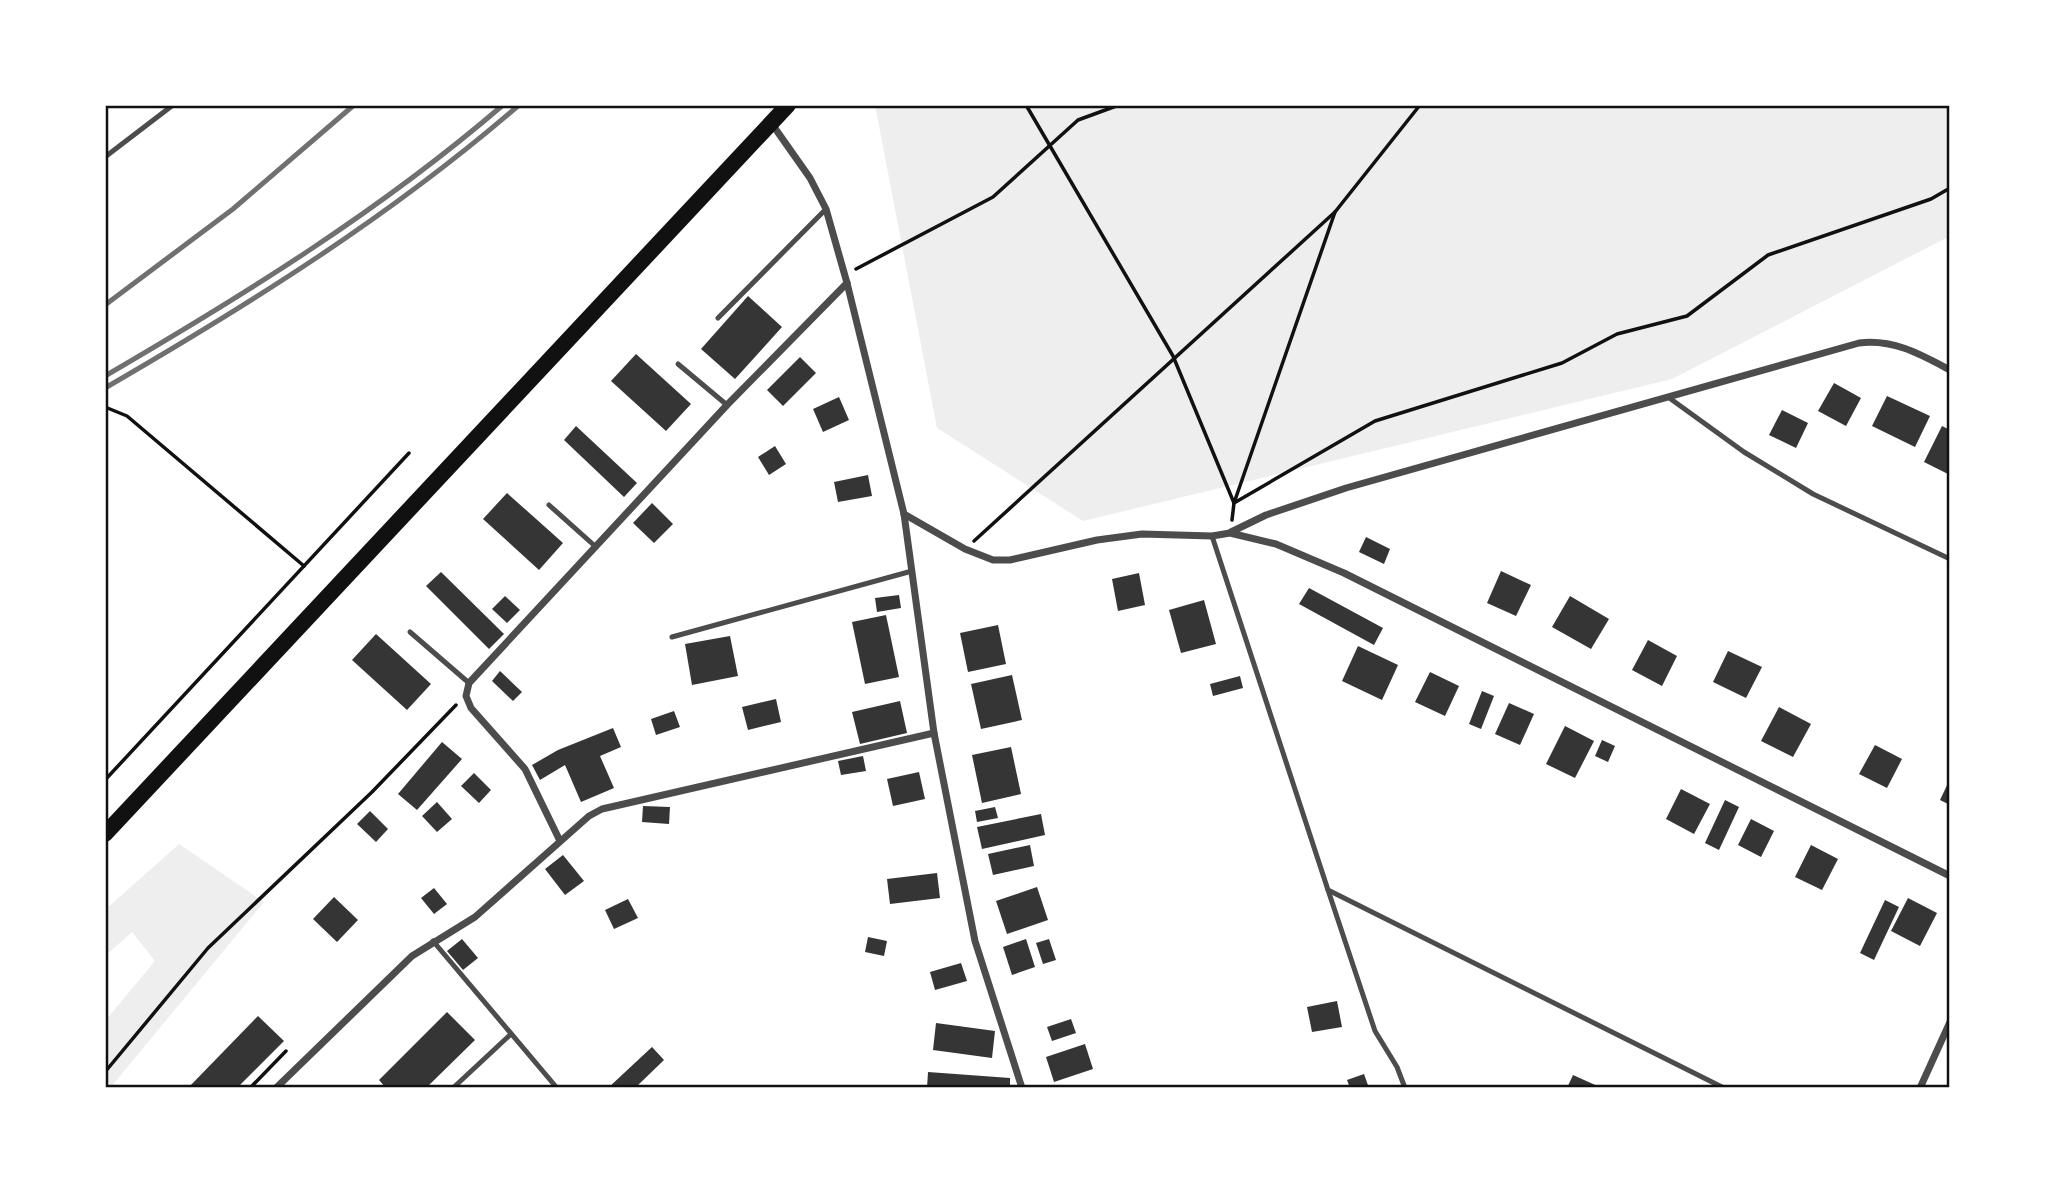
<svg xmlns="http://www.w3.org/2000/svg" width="2055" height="1193" font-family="'Golos Text',sans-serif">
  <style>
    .green { fill: #eee }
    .building { fill: #353535 }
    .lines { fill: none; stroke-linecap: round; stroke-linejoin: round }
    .path { stroke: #111; stroke-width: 3.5 }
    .service { stroke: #4c4c4c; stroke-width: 5 }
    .minor { stroke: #4c4c4c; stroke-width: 7 }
    .trunk { stroke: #111; stroke-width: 16 }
    .rail { stroke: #707070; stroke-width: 5 }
    .neatline { fill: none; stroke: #111; stroke-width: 2.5 }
  </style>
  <rect width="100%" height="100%" fill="#fff"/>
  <g class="green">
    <polygon points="875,105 1950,105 1950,236 1672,379 1083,521 937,428"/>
    <polygon points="179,844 264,902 110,1088 105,1088 105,1021 155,961 132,932 105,956 105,910"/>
  </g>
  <g class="building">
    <polygon points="748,296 782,327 735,379 701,349"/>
    <polygon points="636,354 691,404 666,431 611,381"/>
    <polygon points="800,357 816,373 783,406 767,390"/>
    <polygon points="1834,383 1861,398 1846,426 1818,411"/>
    <polygon points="1887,396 1930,416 1915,447 1872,426"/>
    <polygon points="839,397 849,420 823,432 813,409"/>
    <polygon points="1782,410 1808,423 1796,448 1769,435"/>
    <polygon points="576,426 637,483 624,497 564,440"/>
    <polygon points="1942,426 1950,430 1950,475 1924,462"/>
    <polygon points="775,446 786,464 769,475 758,457"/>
    <polygon points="868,475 872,496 838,502 834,482"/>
    <polygon points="507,493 563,543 539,570 483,519"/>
    <polygon points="652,503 673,524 654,543 633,523"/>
    <polygon points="1366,537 1390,549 1384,564 1359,552"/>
    <polygon points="1501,571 1531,585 1516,616 1487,603"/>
    <polygon points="441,572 504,634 489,649 426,586"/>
    <polygon points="1139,573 1145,605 1118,611 1112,579"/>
    <polygon points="1309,588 1383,628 1374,645 1299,604"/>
    <polygon points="899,595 901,608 877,612 875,598"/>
    <polygon points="505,596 520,610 507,623 492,609"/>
    <polygon points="1570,596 1609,619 1591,649 1552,627"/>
    <polygon points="1204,600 1216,644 1181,653 1169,610"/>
    <polygon points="886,615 899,677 865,684 852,622"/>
    <polygon points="998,625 1006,664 968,672 960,633"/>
    <polygon points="376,634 431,684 407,710 352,660"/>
    <polygon points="730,636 738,676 692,685 685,644"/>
    <polygon points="1648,640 1677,656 1662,686 1632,670"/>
    <polygon points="1358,646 1398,665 1382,700 1342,681"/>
    <polygon points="1728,651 1762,667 1746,698 1713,682"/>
    <polygon points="500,671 522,692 513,701 492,681"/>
    <polygon points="1430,672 1459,686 1445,716 1415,702"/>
    <polygon points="1012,675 1022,720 981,729 971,684"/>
    <polygon points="1240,676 1243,688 1213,696 1210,684"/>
    <polygon points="1482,691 1494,696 1481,729 1469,724"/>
    <polygon points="776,699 781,722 748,730 742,707"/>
    <polygon points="900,701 907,733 860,744 852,712"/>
    <polygon points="1509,703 1534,714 1520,745 1495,734"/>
    <polygon points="1779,707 1811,724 1793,757 1761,741"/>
    <polygon points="674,711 680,727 656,735 651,719"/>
    <polygon points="1565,726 1594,741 1575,778 1546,764"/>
    <polygon points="613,728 621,747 600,756 614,788 581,802 565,765 540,780 532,765 558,750"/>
    <polygon points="1602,740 1615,746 1608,762 1595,756"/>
    <polygon points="442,742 462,759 417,810 398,794"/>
    <polygon points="1875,745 1902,759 1887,788 1859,774"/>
    <polygon points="1011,747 1021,794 982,803 972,755"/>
    <polygon points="863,756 866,771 841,775 838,761"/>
    <polygon points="919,772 925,799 893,806 887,779"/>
    <polygon points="474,773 491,790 479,803 461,786"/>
    <polygon points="1950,779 1950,805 1940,800"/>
    <polygon points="1681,789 1710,804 1694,834 1666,819"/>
    <polygon points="1725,800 1739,807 1719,850 1705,843"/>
    <polygon points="437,802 452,819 437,832 422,816"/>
    <polygon points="643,806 670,807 669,824 642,822"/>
    <polygon points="995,807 998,818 977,822 975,811"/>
    <polygon points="370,811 388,829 376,842 357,824"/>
    <polygon points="1041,814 1045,835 982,849 977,827"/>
    <polygon points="1751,819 1774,831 1761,857 1738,845"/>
    <polygon points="1030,845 1034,866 993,875 988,854"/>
    <polygon points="1811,845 1838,859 1822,890 1795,877"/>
    <polygon points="563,855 584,881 565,895 545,869"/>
    <polygon points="937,873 940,898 890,904 887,879"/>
    <polygon points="1037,887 1048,920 1007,934 996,901"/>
    <polygon points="434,888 447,904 434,914 421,898"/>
    <polygon points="334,897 358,920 337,942 313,919"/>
    <polygon points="1908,898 1937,913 1920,946 1891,931"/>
    <polygon points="628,899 638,918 614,929 605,910"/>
    <polygon points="1885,900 1899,907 1874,960 1860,953"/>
    <polygon points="868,937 887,941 884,956 865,952"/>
    <polygon points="462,939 478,958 463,970 447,951"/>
    <polygon points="1026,939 1035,967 1012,975 1003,947"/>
    <polygon points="1049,939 1056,960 1043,964 1036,943"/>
    <polygon points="961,963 967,981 935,990 930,972"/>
    <polygon points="1337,1001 1342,1027 1312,1032 1307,1007"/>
    <polygon points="447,1012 475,1040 426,1088 386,1088 379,1080"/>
    <polygon points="258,1016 284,1041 237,1088 188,1088"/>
    <polygon points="1071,1019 1076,1033 1052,1041 1047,1027"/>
    <polygon points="936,1023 995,1031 992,1058 933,1050"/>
    <polygon points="1085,1044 1093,1069 1054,1082 1046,1057"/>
    <polygon points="652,1047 664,1060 635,1088 608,1088"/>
    <polygon points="928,1072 1010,1078 1010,1088 927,1088"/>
    <polygon points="1364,1074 1369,1088 1350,1088 1347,1080"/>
    <polygon points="1573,1075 1602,1088 1567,1088"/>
  </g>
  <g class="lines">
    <g class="path">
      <polyline points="1026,105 1173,356 1234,503 1335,212"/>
      <polyline points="856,269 993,197 1078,120 1119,105"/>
      <polyline points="105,407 127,416 304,566"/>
      <polyline points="1232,520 1234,503 1375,421 1562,363 1617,334 1687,316 1768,255 1931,199 1950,188"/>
      <polyline points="974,541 1335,212 1420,105"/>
      <polyline points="105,780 409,453"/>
      <polyline points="105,1072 208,948 372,792 456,705"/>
      <polyline points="105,1087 106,1088"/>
      <polyline points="250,1088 286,1051"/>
    </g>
    <g class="service">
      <polyline points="105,157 173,105"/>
      <polyline points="718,318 826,209"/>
      <polyline points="678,364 727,405"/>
      <polyline points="1668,397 1744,452 1813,494 1950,559"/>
      <polyline points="549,505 596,547"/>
      <polyline points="1212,536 1328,890 1724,1088"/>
      <polyline points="410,632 469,683"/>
      <polyline points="672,637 912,571"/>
      <polyline points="1328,890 1375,1031 1397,1067 1405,1088"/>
      <polyline points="433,941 557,1088"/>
      <polyline points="453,1088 511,1034"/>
    </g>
    <g class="minor">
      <polyline points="772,124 810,178 826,209 847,283 904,514 934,733 975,941 1022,1088"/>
      <polyline points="904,514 965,549 993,560 1010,560 1097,540 1142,534 1212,536 1230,533 1276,544 1344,573 1950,876"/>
      <path d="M1231 532 1266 515 1346 488 1859 343C1894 339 1920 354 1950 370"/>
      <polyline points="560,841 525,769 471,708 466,696 469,683 727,405 847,283"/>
      <polyline points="276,1088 412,956 475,917 589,816 602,809 934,733"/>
      <polyline points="1920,1088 1950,1022"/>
    </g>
    <polyline class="trunk" points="105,834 788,105"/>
    <g class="rail">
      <polyline points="105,305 233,209 354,105"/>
      <path d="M105 376C244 295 381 210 503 105"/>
      <path d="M105 388C250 304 392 215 519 105"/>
    </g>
  </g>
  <rect width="2055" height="1193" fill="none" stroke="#ffffff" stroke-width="214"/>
  <rect x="107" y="107" width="1841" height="979" class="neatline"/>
</svg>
